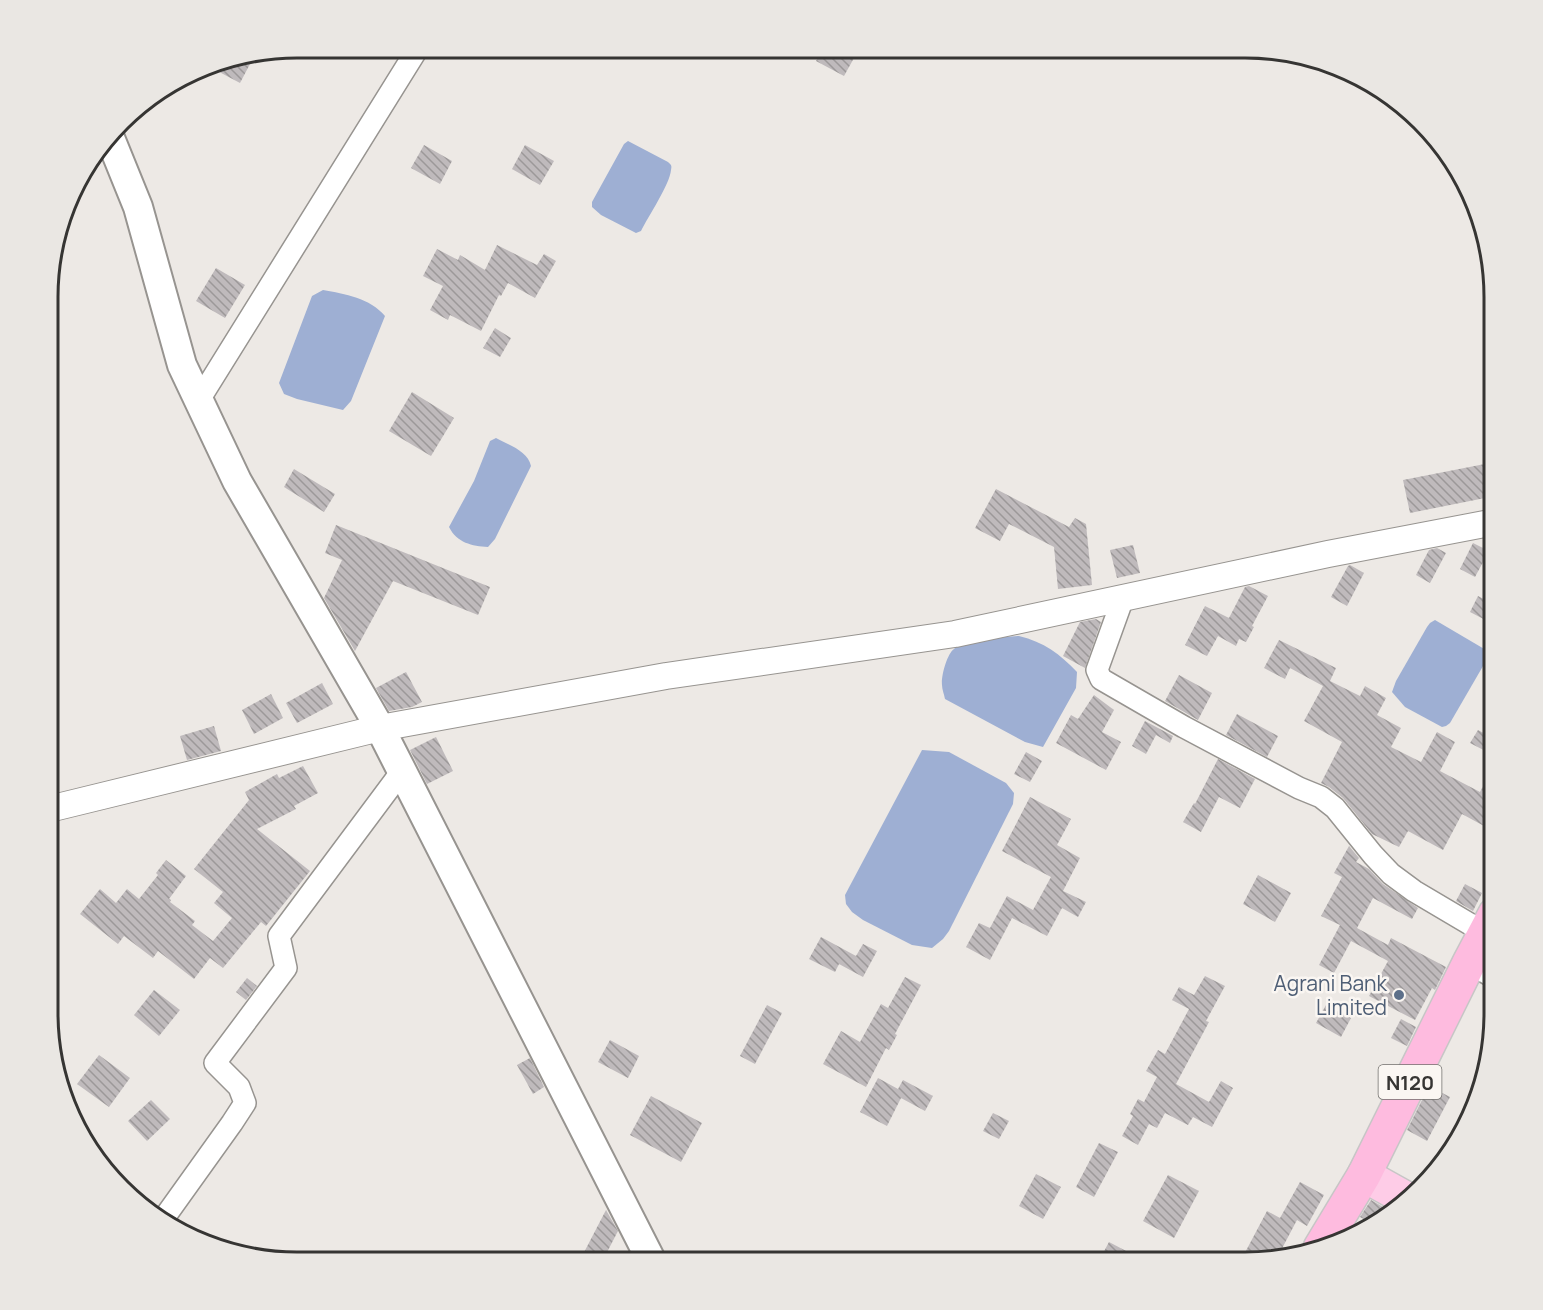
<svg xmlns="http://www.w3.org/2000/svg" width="1543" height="1310" font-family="Manrope,sans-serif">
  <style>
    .water { fill: #9eafd3 }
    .building { fill: url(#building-back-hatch) }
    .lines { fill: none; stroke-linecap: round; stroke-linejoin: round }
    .minor-casing { stroke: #979490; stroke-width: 24 }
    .tertiary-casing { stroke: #979490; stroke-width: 28 }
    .secondary-casing { stroke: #979490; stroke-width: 32 }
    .primary-casing { stroke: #c7c6c6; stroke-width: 36 }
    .trunk-casing { stroke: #c7c6c6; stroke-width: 36 }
    .minor { stroke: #fff; stroke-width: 21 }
    .tertiary { stroke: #fff; stroke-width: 26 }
    .secondary { stroke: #fff; stroke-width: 28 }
    .primary { stroke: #fecce7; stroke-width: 33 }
    .trunk { stroke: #febbdf; stroke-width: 33 }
    .service-dot { fill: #5c6f8a; stroke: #faf6f2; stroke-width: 2 }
    .labels { text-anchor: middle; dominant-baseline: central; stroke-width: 5; stroke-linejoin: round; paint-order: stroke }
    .shield { fill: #faf6f2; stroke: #716f6c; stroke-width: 1.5 }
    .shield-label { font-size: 20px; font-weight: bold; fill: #363533 }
    .service-label { font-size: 21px; fill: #4e5e75; stroke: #faf6f2; text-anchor: end }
    .rim { fill: none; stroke: #363533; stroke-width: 3 }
  </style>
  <defs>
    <pattern id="building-back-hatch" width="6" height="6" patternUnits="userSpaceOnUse" patternTransform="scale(1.5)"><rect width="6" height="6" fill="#bfbabc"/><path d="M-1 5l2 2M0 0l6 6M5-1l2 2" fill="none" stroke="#9c9899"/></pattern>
  </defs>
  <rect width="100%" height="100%" fill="#ede9e5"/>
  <g class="water">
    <path d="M628 141 668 162C671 165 672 165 671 170 670 184 648 217 641 231L636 233 601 215 592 207V202L624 144Z"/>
    <path d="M323 290C345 294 370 298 385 316L351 401 343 410 297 399 284 394 279 383 312 296Z"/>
    <path d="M496 438C509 445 528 451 531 466L495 539 488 547C472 546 457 543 449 527L474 481 490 441Z"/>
    <polygon points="1435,620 1486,650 1490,654 1450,723 1446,726 1442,727 1405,707 1392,692 1396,681 1427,627 1430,623"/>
    <path d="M1019 636C1044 642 1060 654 1077 672L1076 688 1043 747 1025 742 945 699C944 694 942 689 942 685 941 676 947 654 954 649 963 640 1005 637 1019 636Z"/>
    <polygon points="922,750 949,752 1006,783 1014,793 1013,804 949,931 943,939 932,948 912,945 863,920 852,912 846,904 845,895"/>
  </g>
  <g class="building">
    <polygon points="823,48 837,48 854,58 844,76 816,61"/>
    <polygon points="238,58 250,64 240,83 208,66 217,61"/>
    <polygon points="424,145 452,161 440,184 411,168"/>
    <polygon points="525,145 554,161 540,185 512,169"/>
    <polygon points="497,245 537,265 544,254 556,261 535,298 508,283 501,296 499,295 481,331 450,315 448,320 430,310 443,286 423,276 437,249 458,260 460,255 485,270"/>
    <polygon points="216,268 245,285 225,318 196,301"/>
    <polygon points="495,328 511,338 500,357 483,348"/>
    <polygon points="412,392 454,418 431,456 389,431"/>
    <polygon points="1495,462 1495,496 1410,513 1403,480"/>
    <polygon points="294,469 335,494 324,512 284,487"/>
    <polygon points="996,489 1069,527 1075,518 1086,524 1092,585 1058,589 1054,547 1009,524 1000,541 975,528"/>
    <polygon points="336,525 490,587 478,615 393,581 355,651 324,598 342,560 325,553"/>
    <polygon points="1473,543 1489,551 1475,577 1460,569"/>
    <polygon points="1133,545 1140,573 1117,578 1110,550"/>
    <polygon points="1437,548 1446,553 1430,583 1416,575 1429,550"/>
    <polygon points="1350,565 1364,573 1347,606 1331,597 1348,566"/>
    <polygon points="1249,586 1268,596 1252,626 1254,627 1246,642 1239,639 1236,646 1218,636 1207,656 1185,645 1205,606 1229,618 1245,587"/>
    <polygon points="1478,596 1495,605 1495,625 1470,612"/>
    <polygon points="1096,619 1101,622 1085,668 1063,656 1080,622"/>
    <polygon points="1279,640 1336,668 1330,681 1360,696 1365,686 1386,698 1377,715 1401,728 1391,747 1421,762 1437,732 1455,742 1440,771 1480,792 1495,763 1495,832 1462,814 1443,850 1408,831 1399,847 1372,834 1343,798 1329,787 1321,783 1342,742 1304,721 1323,686 1290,668 1285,679 1264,668"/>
    <polygon points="406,672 422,702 412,707 389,711 376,688"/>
    <polygon points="1179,675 1212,693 1198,720 1165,701"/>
    <polygon points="322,683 333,704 297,723 286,703"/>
    <polygon points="271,694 283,718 254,734 242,710"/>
    <polygon points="1094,695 1114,710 1102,732 1121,742 1106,770 1056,743 1071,715 1078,719"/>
    <polygon points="1237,714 1278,736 1267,757 1226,735"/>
    <polygon points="1145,721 1173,736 1170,743 1156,735 1146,754 1132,746"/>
    <polygon points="214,726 221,751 187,760 180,736"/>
    <polygon points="1478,730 1495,739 1495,756 1470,743"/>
    <polygon points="436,737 453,771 427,784 410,750"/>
    <polygon points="1026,752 1042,761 1030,782 1014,774"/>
    <polygon points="1218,759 1255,779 1240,808 1219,797 1201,832 1183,822 1194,803 1195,804"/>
    <polygon points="303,766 318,793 294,806 296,809 257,829 310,871 266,926 261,922 223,968 210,958 194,979 158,951 153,958 124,936 118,944 80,914 100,889 116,903 127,889 139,899 158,875 156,873 166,860 186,876 169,899 171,900 170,902 195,921 192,925 213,941 232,918 214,903 223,892 194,869 249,800 245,792 277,774 279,778"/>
    <polygon points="1030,797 1071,819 1057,845 1080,858 1063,891 1086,902 1078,917 1062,908 1047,936 1012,918 990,960 966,947 979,923 990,928 1007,896 1033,910 1051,877 1002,851"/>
    <polygon points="1349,846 1359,858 1356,862 1369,869 1383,884 1418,908 1412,919 1373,898 1357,928 1388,945 1391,938 1446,967 1435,990 1432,988 1415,1020 1369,996 1388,961 1351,941 1334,973 1319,965 1340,925 1321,916 1342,877 1334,873"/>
    <polygon points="1258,875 1291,893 1275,922 1243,904"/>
    <polygon points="1465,884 1482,893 1473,911 1456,901"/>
    <polygon points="821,937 856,956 863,944 877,951 863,977 839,964 835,972 809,959"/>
    <polygon points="1205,976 1225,986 1206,1021 1209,1022 1176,1084 1209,1102 1221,1081 1233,1088 1212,1127 1193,1117 1188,1125 1165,1113 1157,1128 1149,1124 1138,1145 1122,1136 1133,1116 1130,1114 1138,1099 1144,1102 1157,1077 1146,1071 1158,1050 1165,1054 1189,1009 1172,1000 1179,987 1194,995"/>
    <polygon points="905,977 921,985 895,1034 897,1035 889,1050 886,1048 866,1087 823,1064 841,1031 860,1042 881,1004 888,1008"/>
    <polygon points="247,978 257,986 246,1000 236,992"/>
    <polygon points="154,990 180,1010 159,1036 134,1015"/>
    <polygon points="767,1005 782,1013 755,1064 740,1056"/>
    <polygon points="1326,1005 1351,1018 1341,1037 1316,1023"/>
    <polygon points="1401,1019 1416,1027 1407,1046 1391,1038"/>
    <polygon points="610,1040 639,1056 628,1078 598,1062"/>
    <polygon points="99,1055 130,1078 109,1107 77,1084"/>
    <polygon points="530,1058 544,1087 533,1094 517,1065"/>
    <polygon points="878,1078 898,1089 903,1080 933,1096 925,1111 901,1098 887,1126 860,1112"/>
    <polygon points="1429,1086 1450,1097 1427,1141 1407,1130"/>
    <polygon points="651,1096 702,1123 681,1162 630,1135"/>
    <polygon points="151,1100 170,1119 147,1141 128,1121"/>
    <polygon points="993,1113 1009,1121 999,1139 983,1131"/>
    <polygon points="1099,1143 1118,1152 1094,1197 1076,1187"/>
    <polygon points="1036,1174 1061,1187 1043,1219 1019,1206"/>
    <polygon points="1168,1175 1199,1191 1174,1238 1143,1221"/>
    <polygon points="1300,1182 1324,1195 1307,1226 1297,1220 1277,1258 1262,1261 1240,1262 1267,1211 1280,1218"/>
    <polygon points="1371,1200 1390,1211 1371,1223 1360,1217"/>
    <polygon points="606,1210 618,1231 602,1262 579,1262"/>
    <polygon points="1109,1242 1147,1262 1109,1262 1101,1257"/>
  </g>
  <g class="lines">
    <defs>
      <g id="minor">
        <polyline points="199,400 418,48"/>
        <polyline points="1123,598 1097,670 1101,679 1184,727 1299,788 1321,797 1335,808 1373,855 1391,874 1414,891 1485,933"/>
        <polyline points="1469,963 1495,978"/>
        <polyline points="164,1218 232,1123 245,1103 239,1087 215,1063 286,968 279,936 402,771"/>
      </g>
      <polyline id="tertiary" points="49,809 380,728 666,676 955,634 1328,554 1495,522"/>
      <polyline id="secondary" points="110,138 138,207 182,365 237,481 380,728 652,1262"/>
      <polyline id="primary" points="1364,1175 1407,1199"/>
      <polyline id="trunk" points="1320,1248 1364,1175 1469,963 1495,914"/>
    </defs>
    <use href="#minor" class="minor-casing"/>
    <use href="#tertiary" class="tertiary-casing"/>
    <use href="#secondary" class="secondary-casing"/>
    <use href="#primary" class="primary-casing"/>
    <use href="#trunk" class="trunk-casing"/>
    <use href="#minor" class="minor"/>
    <use href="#tertiary" class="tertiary"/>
    <use href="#secondary" class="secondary"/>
    <use href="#primary" class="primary"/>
    <use href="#trunk" class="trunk"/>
  </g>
  <circle class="service-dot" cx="1399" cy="995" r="6"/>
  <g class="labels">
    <rect class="shield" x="1378.5" y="1065" width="63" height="34" rx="4.5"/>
    <g class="shield-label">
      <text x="1410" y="1082">N120</text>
    </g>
    <g class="service-label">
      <text x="1387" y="983">Agrani Bank<tspan x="1387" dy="24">Limited</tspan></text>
    </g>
  </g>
  <path d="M0 0H1543V1310H0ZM297 58H1245A239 239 0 0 1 1484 297V1013A239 239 0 0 1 1245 1252H297A239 239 0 0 1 58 1013V297A239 239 0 0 1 297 58Z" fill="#eae7e3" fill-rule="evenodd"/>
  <path class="rim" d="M297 58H1245A239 239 0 0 1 1484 297V1013A239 239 0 0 1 1245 1252H297A239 239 0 0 1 58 1013V297A239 239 0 0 1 297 58Z"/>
</svg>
